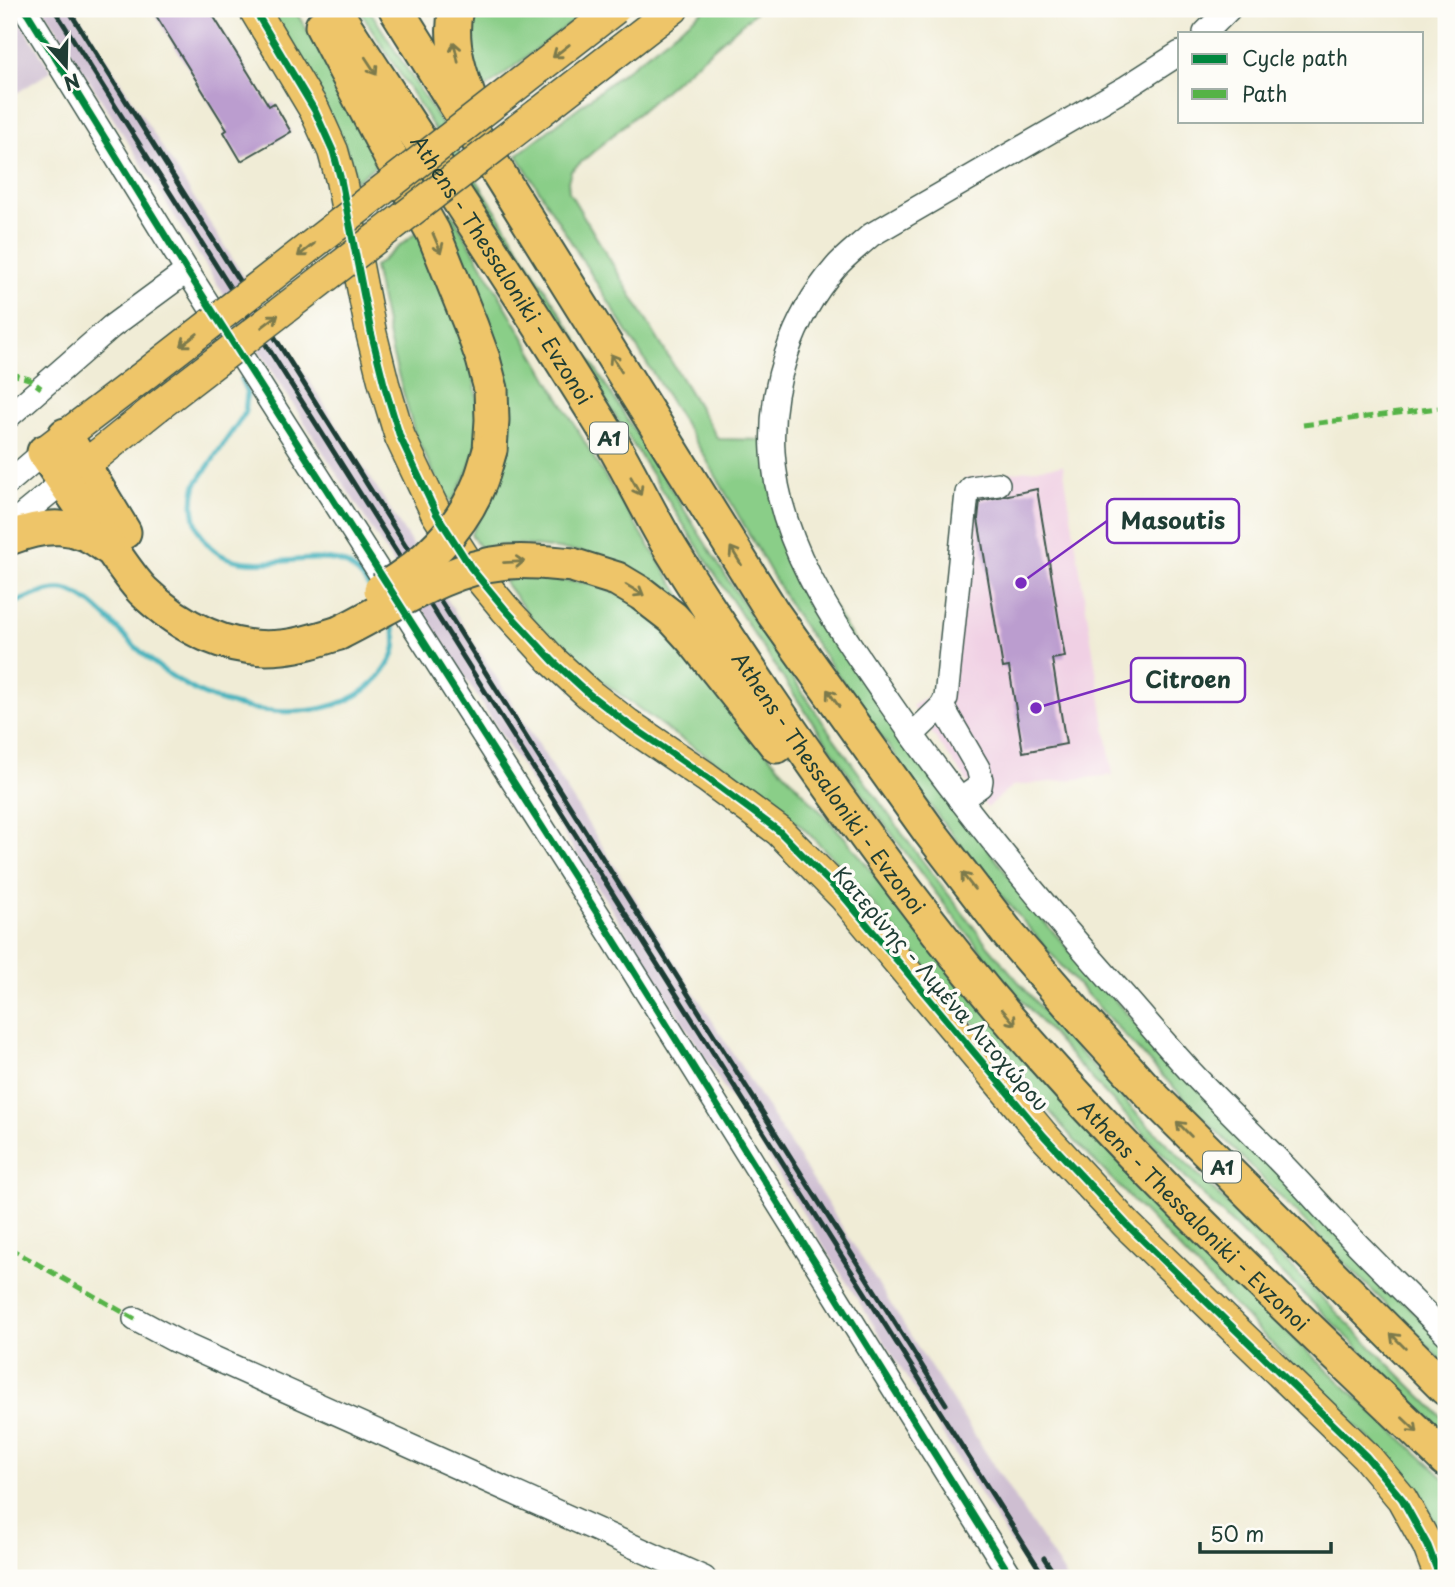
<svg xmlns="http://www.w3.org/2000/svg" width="1455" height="1587" font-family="'Playpen Sans',sans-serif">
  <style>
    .built { fill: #f0d0e4 }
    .industrial { fill: #cebed1 }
    .green { fill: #8ace88; stroke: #54865e; stroke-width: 2 }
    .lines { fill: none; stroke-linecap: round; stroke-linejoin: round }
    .stream { stroke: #43b2bd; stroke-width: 5 }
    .building { fill: #bb9dcf }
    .minor-casing { stroke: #3e574c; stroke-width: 26 }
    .major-casing { stroke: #3e574c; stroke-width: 33 }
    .highway-casing { stroke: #3e574c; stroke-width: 37 }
    .minor { stroke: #fff; stroke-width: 23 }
    .major { stroke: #eec569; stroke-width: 30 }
    .highway { stroke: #eec569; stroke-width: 33 }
    .rail { stroke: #1f3d34; stroke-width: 5 }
    .major-bridge-casing { stroke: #3e574c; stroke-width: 33; stroke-linecap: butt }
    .highway-bridge-casing { stroke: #3e574c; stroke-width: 37; stroke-linecap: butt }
    .major-bridge { stroke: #eec569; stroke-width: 30 }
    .highway-bridge { stroke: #eec569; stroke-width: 33 }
    .quiet { stroke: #55b346; stroke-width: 5; stroke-dasharray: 10 5; stroke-linecap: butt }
    .cycleway-casing { stroke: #fdfcf7; stroke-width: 11 }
    .cycleway { stroke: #00873e; stroke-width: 7 }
    .oneway { stroke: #7c7a4c }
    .labels { text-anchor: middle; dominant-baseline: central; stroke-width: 7; stroke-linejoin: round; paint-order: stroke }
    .shield { fill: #fdfcf7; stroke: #62766e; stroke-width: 2 }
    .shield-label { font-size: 19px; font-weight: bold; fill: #1f3d34 }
    .street-label { font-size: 21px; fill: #1f3d34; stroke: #fdfcf7 }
    .leader { fill: none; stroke: #7b2cbf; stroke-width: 2.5 }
    .callout-dot { fill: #7b2cbf; stroke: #fdfcf7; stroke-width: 2.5 }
    .callout { fill: #fdfcf7; stroke: #7b2cbf; stroke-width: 2.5 }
    .callout-label { font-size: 23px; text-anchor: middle; font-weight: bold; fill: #1f3d34 }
  </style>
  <rect width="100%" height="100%" fill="#fdfcf7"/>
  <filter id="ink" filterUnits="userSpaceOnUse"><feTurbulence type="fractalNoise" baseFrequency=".0143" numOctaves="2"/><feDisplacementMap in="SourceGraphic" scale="14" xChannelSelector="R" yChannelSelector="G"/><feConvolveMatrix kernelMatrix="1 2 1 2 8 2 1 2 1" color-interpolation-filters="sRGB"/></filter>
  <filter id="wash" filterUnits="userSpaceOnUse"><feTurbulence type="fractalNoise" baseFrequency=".00686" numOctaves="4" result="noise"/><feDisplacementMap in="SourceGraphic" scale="28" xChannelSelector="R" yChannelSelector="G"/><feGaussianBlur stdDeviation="1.57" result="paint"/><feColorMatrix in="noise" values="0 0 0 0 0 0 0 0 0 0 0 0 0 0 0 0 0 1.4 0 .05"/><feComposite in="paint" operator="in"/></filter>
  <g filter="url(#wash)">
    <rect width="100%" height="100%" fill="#f0ecd6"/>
    <polygon class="built" points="1063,465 1113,775 1012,786 987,808 912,706 935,693 965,479"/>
    <g class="industrial">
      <polygon points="9,9 13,9 51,71 9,98"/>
      <polygon points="44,9 75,9 924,1357 1067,1578 1033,1578"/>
    </g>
    <g class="green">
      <polygon points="269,9 294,9 344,90 381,161 356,181 346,148"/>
      <path d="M359 9H369L758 627 833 737 912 847 989 947 1063 1034 1140 1117 1446 1421V1434C1288 1277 1122 1125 982 952 851 789 739 614 629 438 539 295 449 152 359 9Z"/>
      <polygon points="466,9 589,9 482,91 472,67"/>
      <polygon points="705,9 759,9 571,171 568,181 569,192 718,439 765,440 779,521 972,828 1039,916 1140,1028 1446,1345 1446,1365 1340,1258 1153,1066 1070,976 988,880 934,811 794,613 705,457 517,155"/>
      <polygon points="451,212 601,470 699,624 675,595 654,581 629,569 582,552 517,544 480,548 471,534 484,510 500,472 442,218"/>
      <polygon points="422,228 469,344 482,430 467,474 452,503 442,490 415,435 392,352 374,267"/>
      <polygon points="522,577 589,583 631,599 674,632 773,760 847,840 945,964 1196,1237 1281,1327 1446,1480 1446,1548 1422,1496 1386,1455 1299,1372 1075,1141 836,861 802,827 717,762 672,733 579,664 532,619 504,581"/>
    </g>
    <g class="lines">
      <g class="stream">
        <path d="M241 379 247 393 245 413 196 484C191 501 192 515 199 531 226 585 292 551 338 561 352 565 362 576 370 588"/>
        <path d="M9 607C21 599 49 588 64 590 91 594 118 632 138 649 147 657 157 666 167 673 178 680 191 689 203 694 256 718 342 723 382 674 396 656 401 640 389 620"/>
      </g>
    </g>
    <g id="blocks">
      <g class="building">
        <polygon points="152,9 209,9 269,106 274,103 291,132 241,161 224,132 227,130"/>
        <polygon points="1037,489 1065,657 1052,659 1066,744 1023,752 1009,667 1003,668 978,519 980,501"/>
      </g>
    </g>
  </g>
  <g filter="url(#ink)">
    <use href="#blocks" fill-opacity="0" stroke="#3e574c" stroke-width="2"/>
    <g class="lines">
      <defs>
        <g id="minor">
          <polyline points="25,9 187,271 599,916 1012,1578"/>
          <polyline points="1205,33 1229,9"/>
          <path d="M1180 53 1127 87 871 235C859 246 845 256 835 268 792 318 769 386 773 452 778 547 839 629 891 705 960 805 1037 898 1118 989 1143 1017 1166 1045 1191 1072 1221 1104 1253 1134 1283 1165 1310 1193 1336 1223 1363 1250 1390 1278 1418 1305 1446 1333"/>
          <polyline points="9,416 111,327 187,271"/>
          <polyline points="9,482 44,452"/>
          <polyline points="9,526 64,481"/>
          <polyline points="942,706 978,768 981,780 980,786 960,800"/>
          <polyline points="912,735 942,706 946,698 967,493 971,488 998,484"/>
          <polyline points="135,1319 176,1341 704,1578"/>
        </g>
        <g id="major">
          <polyline points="254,9 315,111 333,151 341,180 371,332 384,384 400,437 436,513 471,568 505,609 553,661 589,694 628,724 706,777 779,831 844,897 1044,1136 1128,1226 1366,1456 1402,1499 1428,1546 1440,1578"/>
          <polyline points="539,113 673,9"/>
          <polyline points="45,451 137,381"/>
          <polyline points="65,481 157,407"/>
        </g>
        <g id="highway">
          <path id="s1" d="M334 9C423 146 513 281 599 420 623 459 643 501 666 541 698 594 733 645 767 696 829 787 894 878 963 964 1108 1144 1280 1300 1446 1460"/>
          <polyline points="396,9 773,613 929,831 1009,935 1081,1018 1155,1099 1446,1389"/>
          <path d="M456 9C448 42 461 78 473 108"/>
          <polyline points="322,26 390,156 433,232 471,326 483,359 491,389 492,420 490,450"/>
          <polyline points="65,435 124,532"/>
          <path d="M44 452C65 483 86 514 108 544 119 560 130 577 143 591 180 627 229 653 282 647 302 645 320 639 339 633"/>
          <path d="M9 538C45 524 75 522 107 547"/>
          <polyline points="572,565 617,579 642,594 673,618 693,640 777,746"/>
        </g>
      </defs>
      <use href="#minor" class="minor-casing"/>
      <use href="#major" class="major-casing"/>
      <use href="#highway" class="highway-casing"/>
      <use href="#minor" class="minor"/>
      <use href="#major" class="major"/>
      <use href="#highway" class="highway"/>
      <g class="rail">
        <polyline points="54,9 1045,1578"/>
        <polyline points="68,9 946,1404"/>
        <polyline points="1044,1558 1057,1578"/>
      </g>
      <defs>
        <g id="major-bridge">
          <polyline points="137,381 615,9"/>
          <polyline points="157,407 539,113"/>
        </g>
        <g id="highway-bridge">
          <path d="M381 590C424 566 462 528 480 482 484 472 487 460 490 450"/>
          <path d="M339 633C394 606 445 568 507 562 529 560 551 563 572 565"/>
        </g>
      </defs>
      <use href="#major-bridge" class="major-bridge-casing"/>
      <use href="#highway-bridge" class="highway-bridge-casing"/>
      <use href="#major-bridge" class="major-bridge"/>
      <use href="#highway-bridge" class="highway-bridge"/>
      <g class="quiet">
        <polyline points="9,373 29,379 41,388"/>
        <polyline points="1303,425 1446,407"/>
        <polyline points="9,1248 135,1319"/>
      </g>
      <defs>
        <g id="cycleway">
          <polyline points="25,9 187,271 599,916 1012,1578"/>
          <polyline points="254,9 315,111 333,151 341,180 371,332 384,384 400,437 436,513 471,568 505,609 553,661 589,694 628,724 706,777 779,831 844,897 1044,1136 1128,1226 1366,1456 1402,1499 1428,1546 1440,1578"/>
        </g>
      </defs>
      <use href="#cycleway" class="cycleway-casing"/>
      <use href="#cycleway" class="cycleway"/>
    </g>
    <defs><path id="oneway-shaft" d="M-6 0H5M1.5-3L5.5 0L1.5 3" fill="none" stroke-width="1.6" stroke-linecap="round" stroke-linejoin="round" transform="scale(1.75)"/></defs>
    <g class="oneway">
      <use href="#oneway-shaft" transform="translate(561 51) rotate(142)"/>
      <use href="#oneway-shaft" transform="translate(456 52) rotate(-102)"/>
      <use href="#oneway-shaft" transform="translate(371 66) rotate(57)"/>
      <use href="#oneway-shaft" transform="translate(437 243) rotate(67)"/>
      <use href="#oneway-shaft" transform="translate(306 250) rotate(142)"/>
      <use href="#oneway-shaft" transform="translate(270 321) rotate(-37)"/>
      <use href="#oneway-shaft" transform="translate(189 340) rotate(142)"/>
      <use href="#oneway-shaft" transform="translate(616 363) rotate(-122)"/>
      <use href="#oneway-shaft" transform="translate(636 486) rotate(61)"/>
      <use href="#oneway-shaft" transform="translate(736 556) rotate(-122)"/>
      <use href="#oneway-shaft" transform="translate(514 562) rotate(-3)"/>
      <use href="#oneway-shaft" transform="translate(635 590) rotate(31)"/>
      <use href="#oneway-shaft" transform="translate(833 698) rotate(-125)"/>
      <use href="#oneway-shaft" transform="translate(968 881) rotate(-128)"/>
      <use href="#oneway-shaft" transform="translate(1009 1017) rotate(49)"/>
      <use href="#oneway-shaft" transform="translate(1184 1129) rotate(-135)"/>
      <use href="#oneway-shaft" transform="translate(1398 1341) rotate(-135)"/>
      <use href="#oneway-shaft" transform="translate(1410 1425) rotate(44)"/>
    </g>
  </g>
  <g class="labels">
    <g class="shield">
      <rect x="590" y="422.5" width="38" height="31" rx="5"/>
      <rect x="1203" y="1151.5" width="38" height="31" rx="5"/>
    </g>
    <g class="shield-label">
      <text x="609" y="438">Α1</text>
      <text x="1222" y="1167">Α1</text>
    </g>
    <g class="street-label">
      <text stroke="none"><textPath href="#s1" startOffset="310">Athens - Thessaloniki - Evzonoi</textPath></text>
      <text stroke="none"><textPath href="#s1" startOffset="919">Athens - Thessaloniki - Evzonoi</textPath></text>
      <text transform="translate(942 988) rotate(49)">Κατερίνης - Λιμένα Λιτοχώρου</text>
      <text stroke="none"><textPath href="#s1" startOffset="1486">Athens - Thessaloniki - Evzonoi</textPath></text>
    </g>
  </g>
  <path class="leader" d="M1021 583L1107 521M1036 708L1131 680"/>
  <g class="callout-dot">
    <circle cx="1021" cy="583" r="7"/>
    <circle cx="1036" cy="708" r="7"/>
  </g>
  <g class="callout">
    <rect x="1107" y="499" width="132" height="44" rx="7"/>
    <rect x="1131" y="658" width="114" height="44" rx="7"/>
  </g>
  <g class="callout-label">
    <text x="1173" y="529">Masoutis</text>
    <text x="1188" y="688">Citroen</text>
  </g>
  <rect width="1455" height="1587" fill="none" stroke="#fdfcf7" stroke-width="35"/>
  <rect x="1178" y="32" width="245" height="91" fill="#fdfcf7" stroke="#a4b0a9" stroke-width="2"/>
  <rect x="1192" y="54" width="35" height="10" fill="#00873e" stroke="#a4b0a9" stroke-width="2"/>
  <text x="1242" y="66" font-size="21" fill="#1f3d34">Cycle path</text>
  <rect x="1192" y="89" width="35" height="10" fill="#55b346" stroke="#a4b0a9" stroke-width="2"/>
  <text x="1242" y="102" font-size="21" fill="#1f3d34">Path</text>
  <g transform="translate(66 66) rotate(160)" stroke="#fdfcf7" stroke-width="5" paint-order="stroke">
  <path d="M0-5L12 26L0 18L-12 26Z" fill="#1f3d34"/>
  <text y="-10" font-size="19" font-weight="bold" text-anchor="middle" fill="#1f3d34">N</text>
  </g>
  <path d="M1200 1542v10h131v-10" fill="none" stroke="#1f3d34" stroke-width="3.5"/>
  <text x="1210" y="1542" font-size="21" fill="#1f3d34" stroke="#fdfcf7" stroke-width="5" paint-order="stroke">50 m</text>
</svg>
